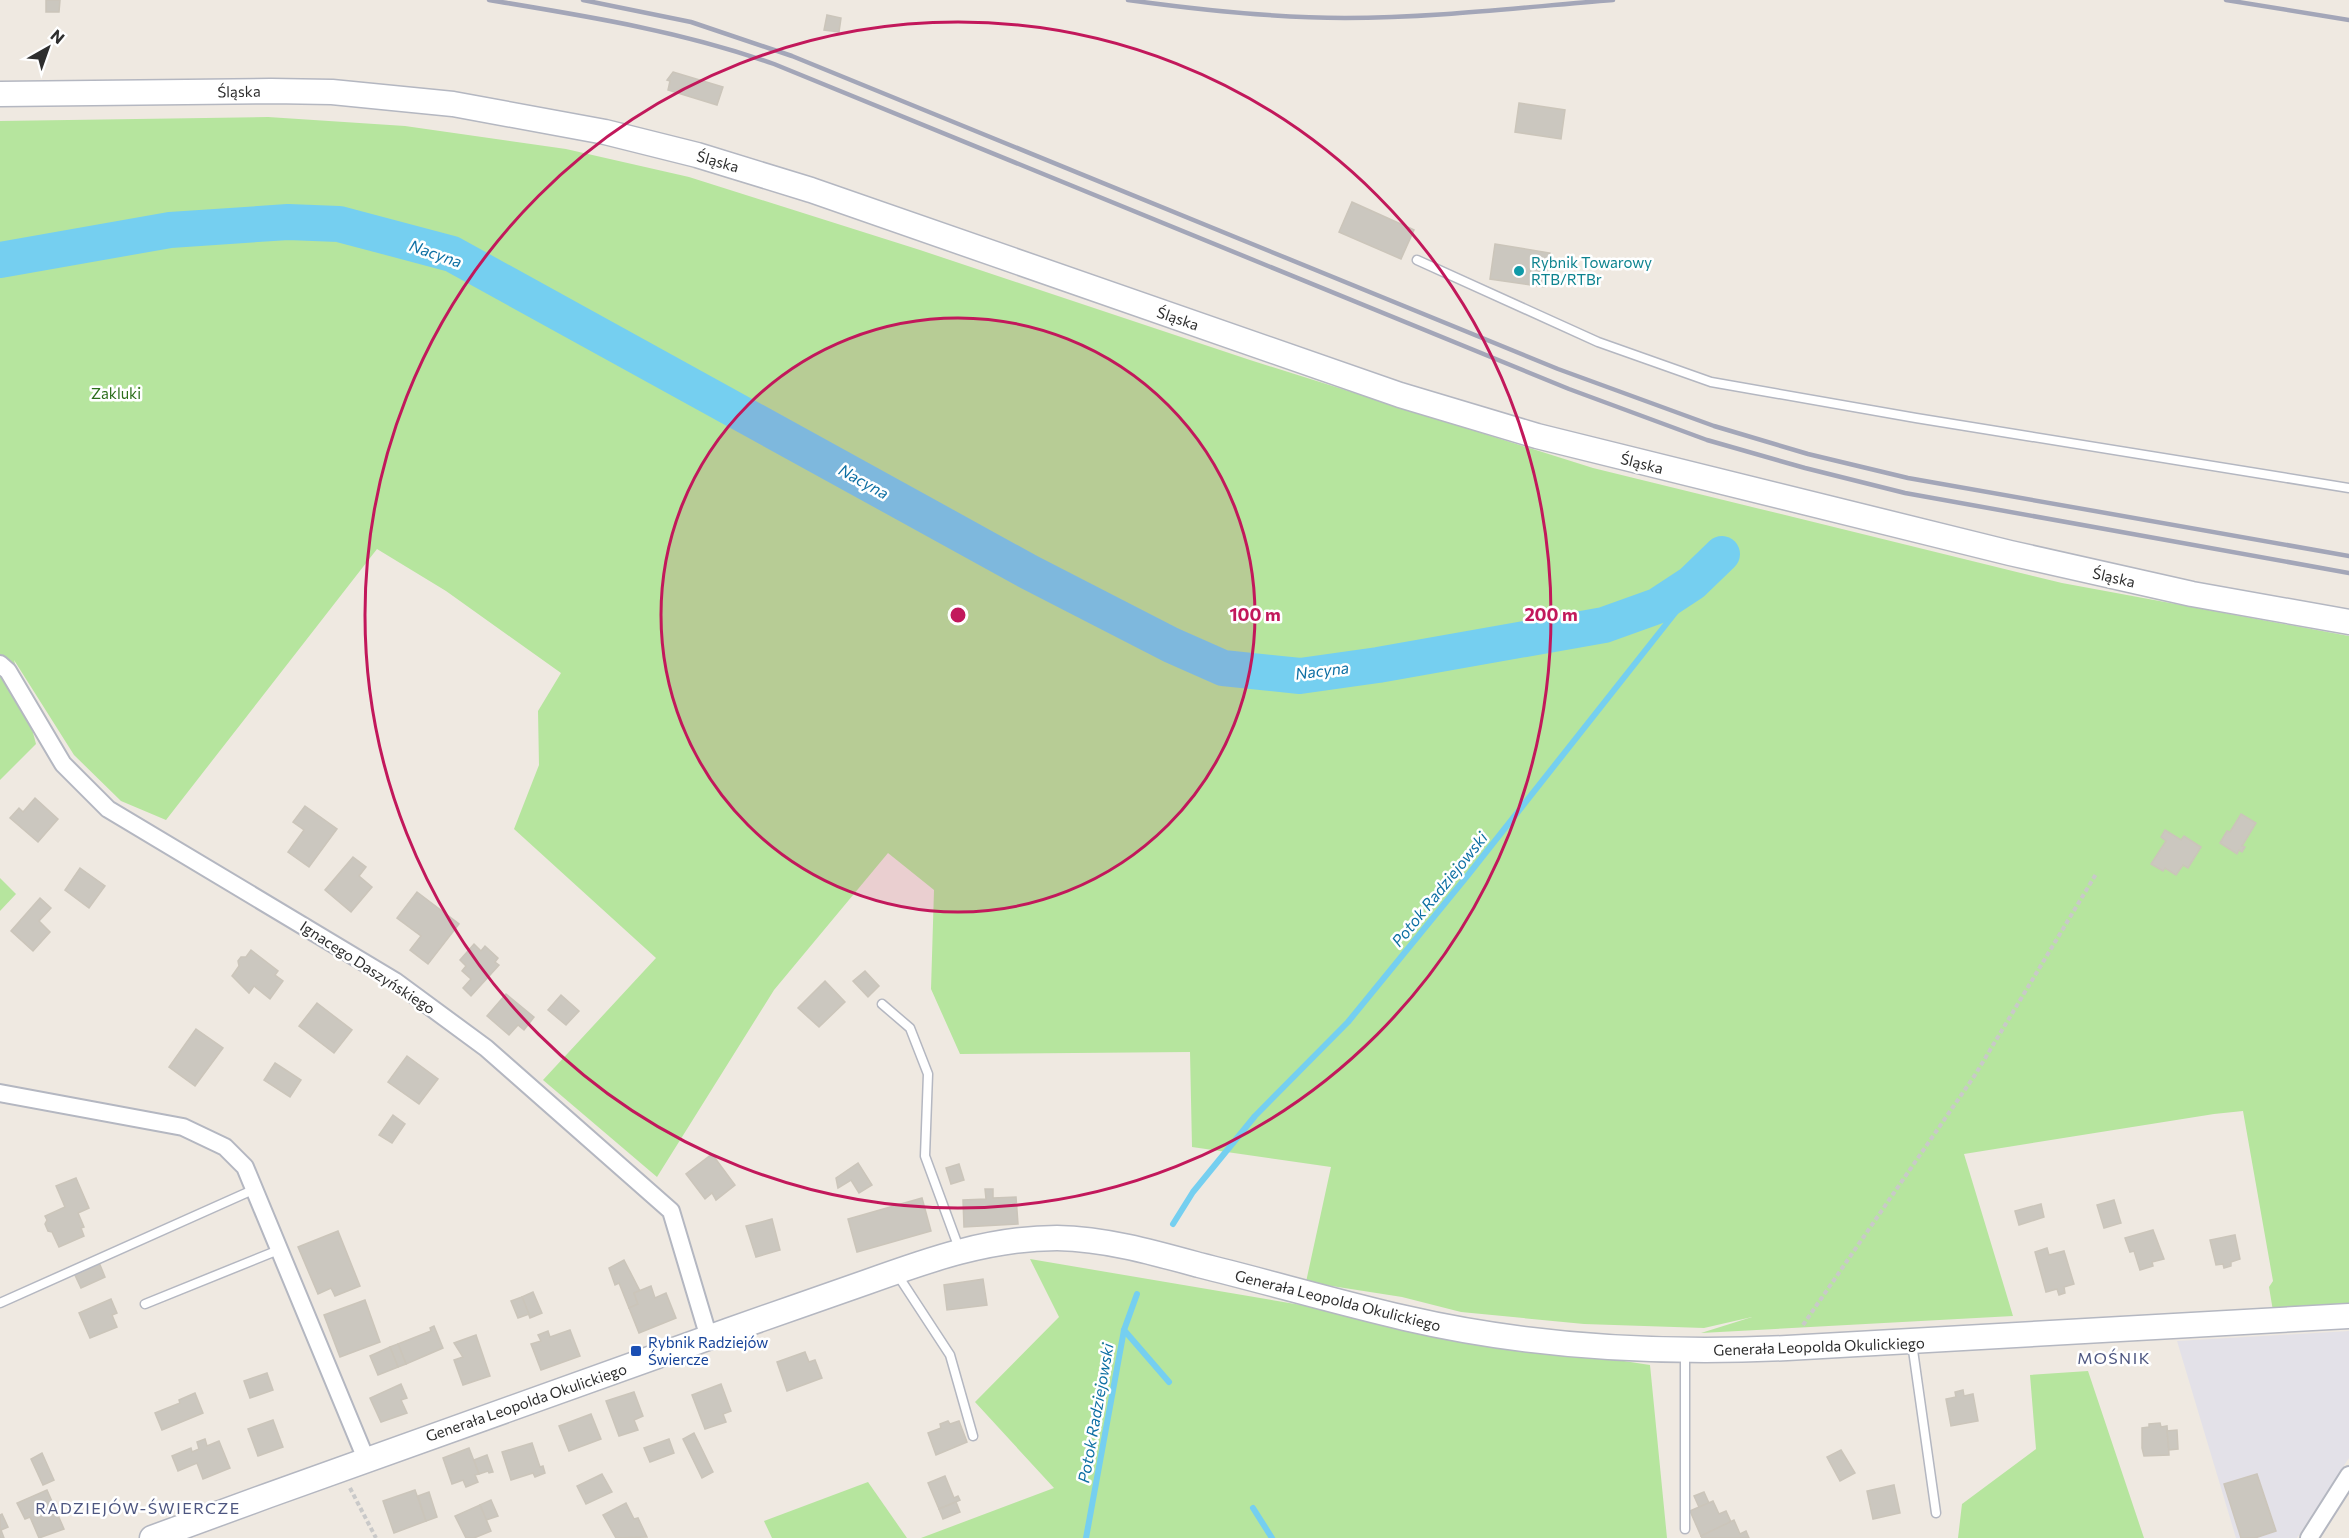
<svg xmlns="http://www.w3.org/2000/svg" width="2349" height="1538" font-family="Commissioner,sans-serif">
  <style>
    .industrial { fill: #e3e1e8 }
    .green { fill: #b6e59e }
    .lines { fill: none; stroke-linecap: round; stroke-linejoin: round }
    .stream { stroke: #75cff0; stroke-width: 6 }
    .river { stroke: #75cff0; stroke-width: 36 }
    .building { fill: #cbc7bf; stroke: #cbc5ba; stroke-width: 1.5 }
    .lane-casing { stroke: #b4b7c1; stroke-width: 11 }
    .street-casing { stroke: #b4b7c1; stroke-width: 20 }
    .secondary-casing { stroke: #b4b7c1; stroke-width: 27 }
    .path { stroke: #c9c9c9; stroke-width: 4; stroke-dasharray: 4.5 3; stroke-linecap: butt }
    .lane { stroke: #fff; stroke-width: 8 }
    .street { stroke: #fff; stroke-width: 16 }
    .secondary { stroke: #fff; stroke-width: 24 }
    .rail { stroke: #a3a6b8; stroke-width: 4.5 }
    .ring { fill: none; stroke: #c2185b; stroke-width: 3 }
    .culture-dot { fill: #0f9aa8; stroke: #fff; stroke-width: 2 }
    .transit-dot { fill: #1a4fb4; stroke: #fff; stroke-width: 2 }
    .labels { text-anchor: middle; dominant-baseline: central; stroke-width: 5; stroke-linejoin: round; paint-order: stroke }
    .street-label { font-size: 15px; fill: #2e2e2e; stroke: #fff }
    .culture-label { font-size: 15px; fill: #0d838f; stroke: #fff; text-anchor: start }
    .park-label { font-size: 15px; fill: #2c6e1b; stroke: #fff }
    .transit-label { font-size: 15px; fill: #164399; stroke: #fff; text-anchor: start }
    .water-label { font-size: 16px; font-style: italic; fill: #0d6fa3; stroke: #fff }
    .neighbourhood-label { font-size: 16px; letter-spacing: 1.5px; fill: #4d5680; stroke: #fff }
    .centre { fill: #c2185b; stroke: #fff; stroke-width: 3 }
    .ring-label { font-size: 18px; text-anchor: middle; font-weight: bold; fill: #c2185b; stroke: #fff; stroke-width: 5; stroke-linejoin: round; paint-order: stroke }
  </style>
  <rect width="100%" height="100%" fill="#efe9e1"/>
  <polygon class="industrial" points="2349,1331 2349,1458 2297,1538 2236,1538 2177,1341"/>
  <g class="green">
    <polygon points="268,117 405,126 566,149 689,177 920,250 1250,360 1593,468 2062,583 2349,636 2349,1305 2274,1317 2269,1287 2273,1281 2243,1111 2214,1114 1964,1154 2013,1316 1701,1333 1752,1317 1704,1328 1584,1324 1461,1312 1402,1297 1306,1282 1331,1167 1192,1147 1190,1052 960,1054 931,989 934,890 888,853 774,990 657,1177 543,1080 656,958 514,829 539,765 538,711 561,673 446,591 377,549 166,820 121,801 74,755 14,660 36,744 0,780 0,121"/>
    <polygon points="0,878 16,894 0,911"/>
    <polygon points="1030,1259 1301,1305 1389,1325 1650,1365 1667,1538 921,1538 1054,1488 975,1402 1059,1317"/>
    <polygon points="2088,1371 2144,1538 1958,1538 1962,1504 2036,1449 2030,1375"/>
    <polygon points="868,1482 907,1538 772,1538 764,1521"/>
  </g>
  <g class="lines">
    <g class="stream">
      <polyline points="1173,1224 1193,1192 1255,1116 1348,1022 1468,875 1716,561"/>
      <polyline points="1124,1330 1169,1382"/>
      <polyline points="1253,1508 1272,1538"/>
      <polyline points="1086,1538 1124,1330 1137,1294"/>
    </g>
    <polyline class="river" points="0,260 170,230 288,222 339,224 452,254 1029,572 1171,645 1223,668 1300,676 1378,665 1604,625 1657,606 1692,583 1722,554"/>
  </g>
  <g class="building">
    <polygon points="46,0 60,0 59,12 46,12"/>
    <polygon points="827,15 841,18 839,32 824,30"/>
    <polygon points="673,72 723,87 717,105 668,90 670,81 667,80"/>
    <polygon points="1519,103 1565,110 1561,139 1515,132"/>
    <polygon points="1352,202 1414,230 1401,259 1339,232"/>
    <polygon points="1495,244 1550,253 1545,287 1490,279"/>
    <polygon points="35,798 58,819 38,842 10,818 19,808 23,812"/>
    <polygon points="305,806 337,829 309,867 288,852 304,830 293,822"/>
    <polygon points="2241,814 2256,823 2242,846 2245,847 2242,852 2239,850 2237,854 2220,843 2227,831 2230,832"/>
    <polygon points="2165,830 2181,840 2184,836 2201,847 2188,868 2183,865 2176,875 2165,868 2163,871 2151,864 2166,841 2161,837"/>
    <polygon points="353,857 366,867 359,876 372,887 351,912 325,890"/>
    <polygon points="80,868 105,886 89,908 65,890"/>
    <polygon points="417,892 459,924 428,964 410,950 421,936 397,918"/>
    <polygon points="40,898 51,908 39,921 50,932 33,951 11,931"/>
    <polygon points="474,944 481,951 485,946 498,958 495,962 499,965 471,996 463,988 471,979 462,971 466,966 460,960"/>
    <polygon points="251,950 278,971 275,975 283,981 270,999 254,986 249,993 232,976 239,966 238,961 241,957 246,957"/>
    <polygon points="865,971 879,986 868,997 853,981"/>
    <polygon points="825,981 845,1002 819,1027 798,1008"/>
    <polygon points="506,994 534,1017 524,1030 518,1025 509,1035 487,1016"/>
    <polygon points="561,995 579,1011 566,1025 548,1010"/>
    <polygon points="317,1003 352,1030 334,1053 299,1026"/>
    <polygon points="196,1029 223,1048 195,1086 169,1067"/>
    <polygon points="407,1056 438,1079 419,1104 388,1082"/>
    <polygon points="275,1063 301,1080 290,1097 264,1080"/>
    <polygon points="393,1115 405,1124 392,1143 379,1135"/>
    <polygon points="712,1154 735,1185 716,1200 712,1193 705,1199 686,1174"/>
    <polygon points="858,1163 872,1185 859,1193 851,1180 838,1188 836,1178"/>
    <polygon points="959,1164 964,1180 951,1184 946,1168"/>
    <polygon points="76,1178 89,1208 78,1213 84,1227 81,1228 84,1236 59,1247 52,1232 48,1231 45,1224 47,1220 45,1216 65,1207 56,1186"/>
    <polygon points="985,1189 993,1189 993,1198 1016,1197 1018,1224 964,1227 963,1200 986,1199"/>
    <polygon points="922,1198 931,1231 857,1252 848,1219"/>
    <polygon points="2114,1200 2121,1223 2104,1228 2097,1205"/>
    <polygon points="2041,1204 2044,1217 2019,1225 2015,1211"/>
    <polygon points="772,1219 780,1250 756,1257 746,1226"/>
    <polygon points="2153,1230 2164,1259 2152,1262 2153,1266 2140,1270 2134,1251 2130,1252 2125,1238"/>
    <polygon points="338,1231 360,1286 335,1296 331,1288 318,1294 298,1247"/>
    <polygon points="2235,1235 2240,1259 2231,1262 2231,1266 2224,1268 2223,1264 2216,1265 2210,1240"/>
    <polygon points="2047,1248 2049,1255 2064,1251 2074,1284 2064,1287 2065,1293 2059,1295 2057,1289 2046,1292 2035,1252"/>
    <polygon points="98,1260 105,1277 81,1288 73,1271"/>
    <polygon points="624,1260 640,1291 634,1293 638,1304 629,1308 619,1283 615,1285 609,1268"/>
    <polygon points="983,1279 987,1305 947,1310 944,1285"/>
    <polygon points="651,1286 655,1298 666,1293 676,1318 639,1333 629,1308 638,1304 634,1293"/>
    <polygon points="533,1292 542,1313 530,1318 522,1297"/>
    <polygon points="522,1297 529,1314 518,1318 511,1301"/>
    <polygon points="111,1299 117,1313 112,1315 117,1327 90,1338 79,1313"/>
    <polygon points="365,1300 380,1342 340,1357 324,1315"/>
    <polygon points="434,1326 443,1348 406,1364 398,1344 431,1331 430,1328"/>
    <polygon points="570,1330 580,1356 541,1370 531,1344 541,1341 538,1335 548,1331 550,1337"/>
    <polygon points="476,1335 490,1376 463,1385 454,1360 463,1357 454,1343"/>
    <polygon points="398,1344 406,1364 398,1367 390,1347"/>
    <polygon points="390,1347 398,1367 378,1375 370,1356"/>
    <polygon points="805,1352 809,1362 815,1360 822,1378 787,1391 777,1362"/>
    <polygon points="267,1373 273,1390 250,1398 244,1381"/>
    <polygon points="401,1384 407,1398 401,1400 407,1413 381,1422 370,1398"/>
    <polygon points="721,1384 731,1411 723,1414 726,1422 705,1429 692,1395"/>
    <polygon points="1963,1390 1964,1396 1973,1394 1978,1421 1951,1426 1946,1399 1956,1397 1955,1392"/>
    <polygon points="634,1392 643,1416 634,1420 638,1430 619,1436 606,1401"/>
    <polygon points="195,1393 203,1413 162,1430 155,1413 180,1403 179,1400"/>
    <polygon points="591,1414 601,1439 569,1451 559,1426"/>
    <polygon points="273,1420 283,1447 258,1456 248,1429"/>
    <polygon points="948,1421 950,1424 959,1421 967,1442 936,1455 928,1433 941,1428 940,1424"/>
    <polygon points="2160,1423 2161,1427 2167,1426 2169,1455 2144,1456 2142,1448 2142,1428 2149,1427 2149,1424"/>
    <polygon points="2177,1430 2178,1449 2169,1450 2167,1431"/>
    <polygon points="694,1433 713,1472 702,1478 683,1439"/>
    <polygon points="205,1439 207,1446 219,1441 230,1468 203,1479 197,1463 178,1471 172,1456 191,1448 192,1452 199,1449 197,1442"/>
    <polygon points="669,1439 674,1453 650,1462 644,1448"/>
    <polygon points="532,1443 540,1467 543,1466 545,1473 535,1477 533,1473 511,1480 502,1452"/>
    <polygon points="469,1448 479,1474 475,1475 478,1482 466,1487 463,1480 452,1484 443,1458"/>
    <polygon points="1841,1450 1855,1473 1840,1481 1827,1457"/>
    <polygon points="42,1453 54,1480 43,1485 31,1459"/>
    <polygon points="487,1455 493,1472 489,1473 488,1471 479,1474 474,1460"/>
    <polygon points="602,1474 612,1492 586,1504 577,1486"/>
    <polygon points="2257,1474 2276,1531 2255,1538 2241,1538 2224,1484"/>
    <polygon points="945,1476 954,1498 958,1496 960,1500 939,1509 928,1483"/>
    <polygon points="1894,1485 1900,1513 1873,1519 1867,1491"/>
    <polygon points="47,1490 64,1529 39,1538 30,1517 25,1519 17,1503"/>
    <polygon points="415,1490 426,1521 394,1533 383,1501"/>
    <polygon points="429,1492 437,1517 426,1521 418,1496"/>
    <polygon points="1704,1492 1709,1503 1699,1507 1694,1496"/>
    <polygon points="491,1500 498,1516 486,1520 480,1505"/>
    <polygon points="1713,1501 1719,1514 1726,1511 1731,1522 1701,1536 1690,1511"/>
    <polygon points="956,1502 960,1512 943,1519 939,1509"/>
    <polygon points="626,1503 634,1519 638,1518 647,1537 616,1538 603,1515"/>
    <polygon points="480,1505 491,1531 474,1538 466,1538 455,1516"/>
    <polygon points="2,1514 8,1527 1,1530 4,1538 0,1538 0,1515"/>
    <polygon points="1734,1520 1740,1534 1746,1531 1749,1538 1702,1538 1701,1536"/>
  </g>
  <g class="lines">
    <defs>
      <g id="lane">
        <polyline points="1417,260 1598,342 1711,382 1916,418 2349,488"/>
        <polyline points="882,1004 910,1028 928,1074 925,1156 960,1251"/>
        <polyline points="897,1274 950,1355 973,1436"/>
        <polyline points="0,1303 255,1189"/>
        <polyline points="145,1304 281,1249"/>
        <polyline points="1912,1343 1936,1513"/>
        <polyline points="1685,1529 1685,1351"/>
      </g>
      <g id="street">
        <polyline points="0,664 8,671 63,764 108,809 395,981 486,1048 671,1211 709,1338"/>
        <polyline points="0,1093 183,1127 225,1147 245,1167 366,1459"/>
        <polyline points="2309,1538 2349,1475"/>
      </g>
      <g id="secondary">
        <polyline points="0,94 271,91 332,92 453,104 605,132 697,155 811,190 1400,395 1537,436 2010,553 2192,594 2349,622"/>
        <path d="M152 1538C344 1467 537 1399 730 1330 776 1314 821 1298 867 1282 928 1260 990 1238 1057 1238 1106 1239 1152 1252 1199 1265 1268 1282 1336 1302 1405 1318 1530 1347 1660 1354 1787 1348L2349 1316"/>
      </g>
    </defs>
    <use href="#lane" class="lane-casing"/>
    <use href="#street" class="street-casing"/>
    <use href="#secondary" class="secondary-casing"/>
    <g class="path">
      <polyline points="1803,1325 1975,1075 2096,874"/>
      <polyline points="350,1488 376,1538"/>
    </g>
    <use href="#lane" class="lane"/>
    <use href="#street" class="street"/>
    <use href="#secondary" class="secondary"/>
    <g class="rail">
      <path d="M489 0C586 16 681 31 774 64L1569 389 1707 440 1805 468 1905 493 2349 573"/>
      <polyline points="583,0 691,22 792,56 1558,369 1714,426 1808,454 1908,478 2349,556"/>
      <path d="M1128 0C1200 10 1272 18 1345 18 1435 18 1524 7 1613 0"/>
      <polyline points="2226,0 2349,20"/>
    </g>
  </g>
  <circle cx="958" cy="615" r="297" fill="#c2185b" fill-opacity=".12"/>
  <g class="ring">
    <circle cx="958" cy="615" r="297"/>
    <circle cx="958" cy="615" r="593"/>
  </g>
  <circle class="culture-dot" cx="1519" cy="271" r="6"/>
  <rect class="transit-dot" x="630" y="1345" width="12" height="12" rx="3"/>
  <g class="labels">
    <g class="street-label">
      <text transform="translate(239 91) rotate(-1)">Śląska</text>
      <text transform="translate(718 161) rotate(16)">Śląska</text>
      <text transform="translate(1178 318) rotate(19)">Śląska</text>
      <text transform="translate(1642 463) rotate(14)">Śląska</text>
      <text transform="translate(2114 577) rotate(13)">Śląska</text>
      <text transform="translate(368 967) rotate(33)">Ignacego Daszyńskiego</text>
      <text transform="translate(1338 1300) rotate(14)">Generała Leopolda Okulickiego</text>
      <text transform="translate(1819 1346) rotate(-2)">Generała Leopolda Okulickiego</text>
      <text transform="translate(526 1402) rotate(-19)">Generała Leopolda Okulickiego</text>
    </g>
    <g class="culture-label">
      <text x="1531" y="262">Rybnik Towarowy<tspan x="1531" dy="17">RTB/RTBr</tspan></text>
    </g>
    <g class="park-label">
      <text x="116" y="393">Zakluki</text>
    </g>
    <g class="transit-label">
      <text x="648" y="1342">Rybnik Radziejów<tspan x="648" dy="17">Świercze</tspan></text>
    </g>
    <g class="water-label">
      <text transform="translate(436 253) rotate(19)">Nacyna</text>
      <text transform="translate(864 481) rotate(29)">Nacyna</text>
      <text transform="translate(1322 670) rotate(-7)">Nacyna</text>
      <text transform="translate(1439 889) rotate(-51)">Potok Radziejowski</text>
      <text transform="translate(1095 1413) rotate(-80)">Potok Radziejowski</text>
    </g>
    <g class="neighbourhood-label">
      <text x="2114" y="1357">MOŚNIK</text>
      <text x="138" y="1507">RADZIEJÓW-ŚWIERCZE</text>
    </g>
  </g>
  <circle cx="958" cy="615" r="9" class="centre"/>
  <g class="ring-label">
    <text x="1255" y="621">100 m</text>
    <text x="1551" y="621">200 m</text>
  </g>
  <g transform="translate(48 48) rotate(40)" stroke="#ffffff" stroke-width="4.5" paint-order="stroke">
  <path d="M0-4.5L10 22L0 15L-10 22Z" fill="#2e2e2e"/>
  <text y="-9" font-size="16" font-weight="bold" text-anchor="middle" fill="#2e2e2e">N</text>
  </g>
</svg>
